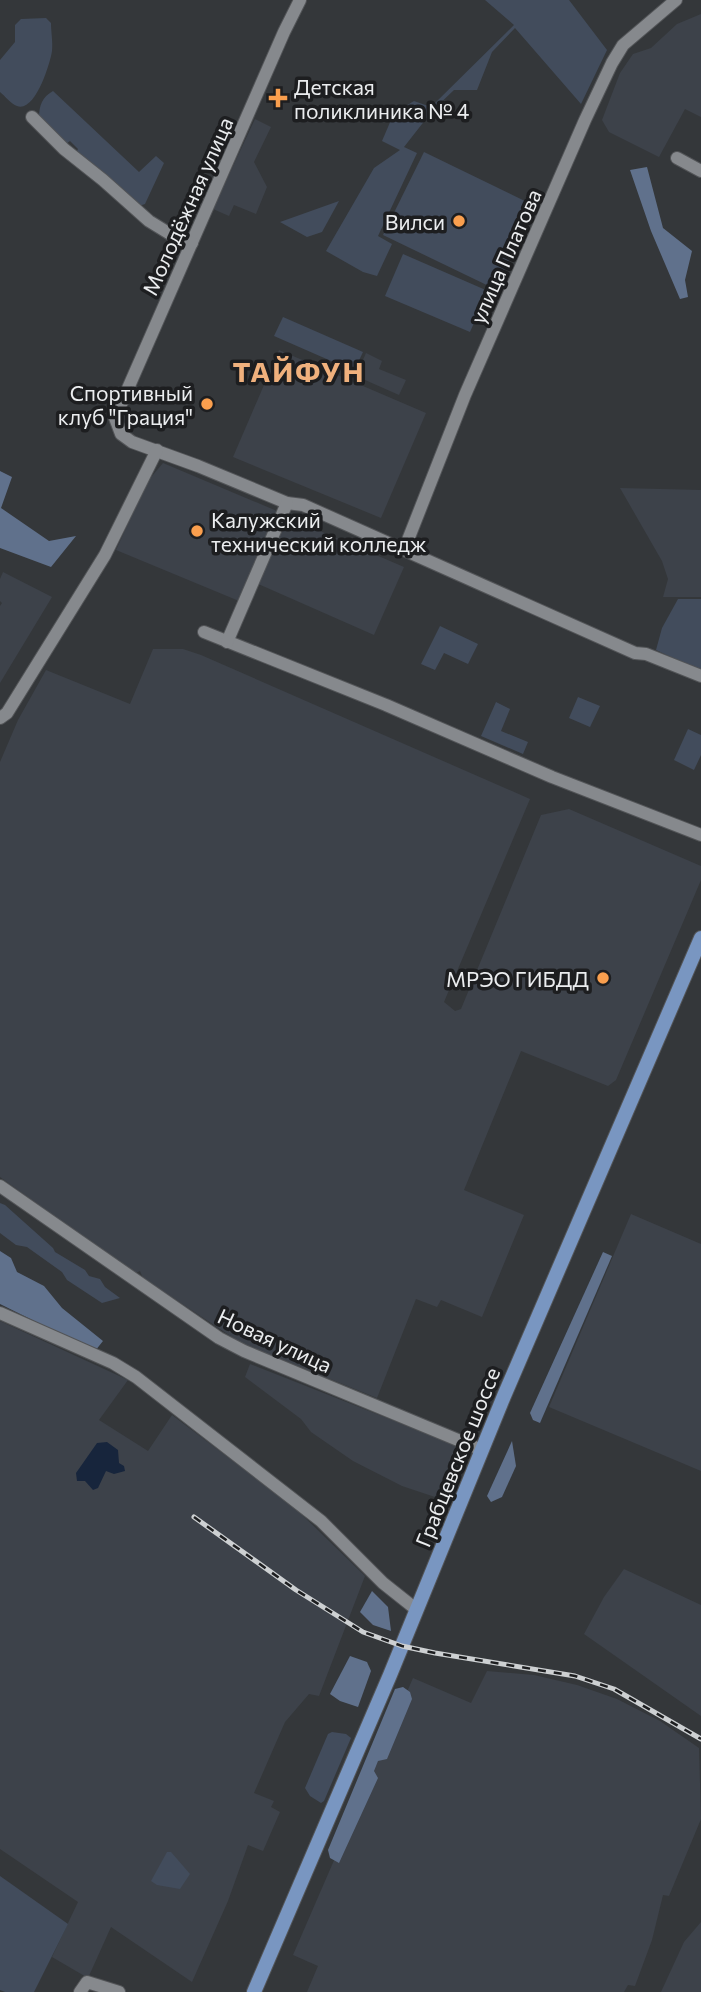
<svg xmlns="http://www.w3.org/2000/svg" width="701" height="1992" font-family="Commissioner,sans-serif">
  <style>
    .built { fill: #3d424a }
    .green { fill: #424c5c }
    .forest { fill: #60718c }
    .water { fill: #17253c }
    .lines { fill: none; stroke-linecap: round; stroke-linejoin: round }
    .minor-casing { stroke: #525457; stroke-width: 14 }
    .major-casing { stroke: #525457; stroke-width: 16 }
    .minor { stroke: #86898d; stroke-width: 12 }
    .major { stroke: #7996c1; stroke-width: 14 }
    .rail-casing { stroke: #cdd0d2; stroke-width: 5 }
    .rail { stroke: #1d1e20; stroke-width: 2.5; stroke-dasharray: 8; stroke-linecap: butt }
    .poi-dot { fill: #fa9f4e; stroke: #1d1e20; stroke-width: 2.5 }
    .labels { text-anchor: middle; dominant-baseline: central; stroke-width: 7; stroke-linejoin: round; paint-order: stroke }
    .poi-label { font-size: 21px; fill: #ebedef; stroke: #1d1e20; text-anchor: end }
    .street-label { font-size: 21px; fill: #ebedef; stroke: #1d1e20 }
    .district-label { font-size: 28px; font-weight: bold; letter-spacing: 2px; fill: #f0b17d; stroke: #1d1e20 }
  </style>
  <rect width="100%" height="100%" fill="#34373a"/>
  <g class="built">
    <polygon points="701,14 701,117 685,109 659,157 609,132 602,120 620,73 633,54 651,48 677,24"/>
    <polygon points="255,119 271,127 254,162 267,187 256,214 234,205 229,216 213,209"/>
    <polygon points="279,350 426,413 381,518 233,457"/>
    <polygon points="366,353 382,361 379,369 406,380 399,395 356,376"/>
    <polygon points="163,463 277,511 239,601 116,550 147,482"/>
    <polygon points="620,488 701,490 701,597 663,597 668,579 662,561"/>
    <polygon points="285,516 404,567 374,635 256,583"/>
    <polygon points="3,572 52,597 0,683 0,606 2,603 0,601 0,579"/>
    <polygon points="153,649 183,649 201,655 530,799 444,1002 455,1011 461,1009 541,815 569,809 701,866 701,880 616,1080 608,1086 521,1051 464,1190 524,1215 482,1317 441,1300 437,1307 416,1299 377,1398 241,1343 143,1278 140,1271 134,1274 0,1177 0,762 18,720 46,670 130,704"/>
    <polygon points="631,1214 701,1244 701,1471 549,1407"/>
    <polygon points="0,1321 128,1380 99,1420 148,1451 172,1415 293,1506 365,1576 319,1696 309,1694 285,1722 254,1793 274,1801 271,1807 280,1812 263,1851 248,1845 228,1901 192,1982 111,1927 88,1978 52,1957 78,1902 0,1849"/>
    <polygon points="250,1364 468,1450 447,1501 402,1486 353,1461 311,1432 301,1419 245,1377"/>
    <polygon points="624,1569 701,1605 701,1716 584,1634 604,1597"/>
    <polygon points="487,1671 534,1675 577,1685 617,1699 660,1721 699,1748 701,1819 669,1896 663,1895 652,1940 635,1986 628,1985 624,1992 307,1992 318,1966 293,1955 413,1678 471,1703"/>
    <polygon points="701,1922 701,1992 661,1992 684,1942"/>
  </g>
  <g class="green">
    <polygon points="485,0 569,0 607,50 581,104 515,28 492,52 477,90 454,90 433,110 404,147 417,153 378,236 392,244 377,276 363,272 326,251 374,168 400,150 382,141 394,113 414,101 431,107 514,25"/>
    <path d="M46 18 51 23C51 32 53 42 52 51 50 64 35 113 17 106 11 104 5 96 0 92V60L15 42V25L21 19Z"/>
    <path d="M53 91 139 172 156 156 164 163 145 204 139 206 76 153 78 149 70 141 66 144 39 118C39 106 42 97 53 91Z"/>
    <polygon points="424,152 535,206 495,289 383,235"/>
    <polygon points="339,201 322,232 307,237 280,222"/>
    <polygon points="403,254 488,291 470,332 385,296"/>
    <polygon points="283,317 363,352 354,371 274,336"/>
    <polygon points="678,599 701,599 701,671 656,650 662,628"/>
    <polygon points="440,626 478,644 468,664 444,653 435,670 421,664"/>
    <polygon points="578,697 600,706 590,727 569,718"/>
    <polygon points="496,702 510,709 501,731 528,742 523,754 481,736"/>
    <polygon points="688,729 701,735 701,755 694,770 674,760"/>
    <polygon points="0,1203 5,1205 53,1248 55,1252 85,1270 89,1276 100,1279 105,1287 120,1298 102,1303 67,1280 62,1272 27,1247 16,1245 0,1233"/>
    <polygon points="332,1732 346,1734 351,1738 324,1801 321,1803 310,1796 305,1788 328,1734"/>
    <polygon points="167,1852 171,1852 190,1874 180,1889 157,1885 151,1881"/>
    <polygon points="0,1876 68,1924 34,1992 5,1992 0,1990"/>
  </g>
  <g class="forest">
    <polygon points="647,167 663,228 692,251 685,280 688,297 680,299 651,231 630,170"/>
    <polygon points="0,471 12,477 1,508 49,541 76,536 51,567 0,548"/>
    <polygon points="0,1251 11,1258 17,1272 44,1286 62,1308 103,1341 95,1351 0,1304"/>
    <polygon points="603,1252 612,1256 540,1423 533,1420 530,1413"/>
    <polygon points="512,1441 516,1466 502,1497 491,1502 487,1496"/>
    <polygon points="372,1591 388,1607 391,1631 373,1625 360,1612"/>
    <polygon points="350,1656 367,1662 371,1671 358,1707 340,1701 330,1694"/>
    <polygon points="403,1687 410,1692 412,1699 387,1759 378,1761 374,1771 378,1778 339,1863 330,1858 328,1850 395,1689"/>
  </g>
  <polygon class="water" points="107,1442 118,1450 119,1463 124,1466 125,1471 114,1474 106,1471 98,1488 93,1490 85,1481 77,1481 76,1473 97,1443"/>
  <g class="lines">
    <defs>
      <g id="minor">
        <polyline points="300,0 284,32 115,418 121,434 132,442 198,466 287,503 303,505 635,653 646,654 701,676"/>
        <polyline points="32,117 64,149 103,180 149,221 175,237 192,243"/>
        <polyline points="677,158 701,171"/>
        <polyline points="404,550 465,395 585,120 612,63 623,45 676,0"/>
        <polyline points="204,632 386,705 552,777 701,835"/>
        <polyline points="227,642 287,503"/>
        <polyline points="0,718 7,713 105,555 157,450"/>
        <polyline points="0,1186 219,1338 244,1351 482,1450"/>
        <polyline points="0,1313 113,1363 136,1377 321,1521 383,1583 417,1610"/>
        <polyline points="80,1992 87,1982 119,1992"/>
      </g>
      <polyline id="major" points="254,1992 390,1675 504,1396 701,938"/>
    </defs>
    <use href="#minor" class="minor-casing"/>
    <use href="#major" class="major-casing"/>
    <use href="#minor" class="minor"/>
    <use href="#major" class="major"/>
    <defs>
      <polyline id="rail" points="194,1517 296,1590 363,1632 402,1646 435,1653 575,1676 614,1689 701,1739"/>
    </defs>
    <use href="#rail" class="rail-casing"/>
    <use href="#rail" class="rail"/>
  </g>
  <g class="poi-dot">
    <path d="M274.5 87.5h7v7h7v7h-7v7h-7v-7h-7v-7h7z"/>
    <circle cx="459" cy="221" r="7"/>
    <circle cx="207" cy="404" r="7"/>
    <circle cx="197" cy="531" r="7"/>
    <circle cx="603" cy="978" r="7"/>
  </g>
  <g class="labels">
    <g class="poi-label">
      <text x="294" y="86" text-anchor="start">Детская<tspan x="294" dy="24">поликлиника № 4</tspan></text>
      <text x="445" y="221">Вилси</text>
      <text x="193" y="392">Спортивный<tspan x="193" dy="24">клуб "Грация"</tspan></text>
      <text x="211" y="519" text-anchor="start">Калужский<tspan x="211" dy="24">технический колледж</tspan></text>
      <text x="589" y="978">МРЭО ГИБДД</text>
    </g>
    <g class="street-label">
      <text transform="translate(187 206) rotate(-66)">Молодёжная улица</text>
      <text transform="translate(505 256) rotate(-66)">улица Платова</text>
      <text transform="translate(275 1340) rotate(25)">Новая улица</text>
      <text transform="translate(457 1457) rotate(-68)">Грабцевское шоссе</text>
    </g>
    <g class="district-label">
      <text x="299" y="371">ТАЙФУН</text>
    </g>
  </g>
</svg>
